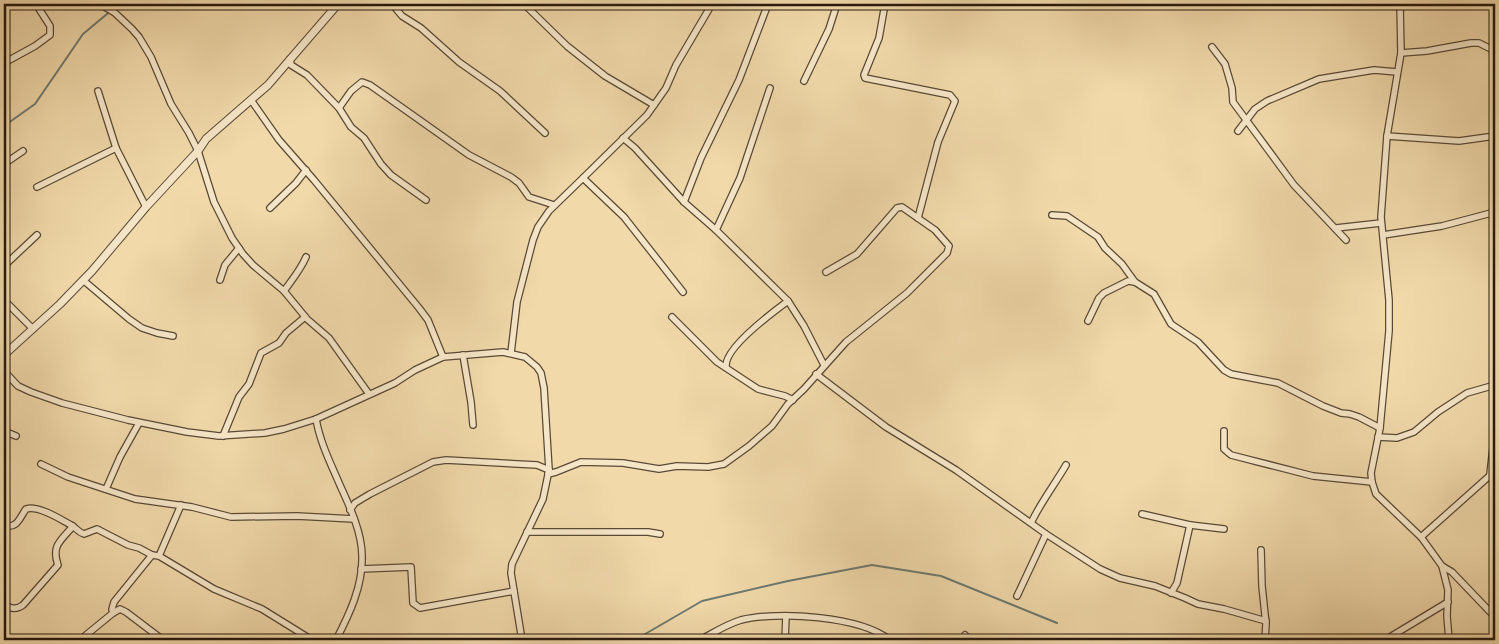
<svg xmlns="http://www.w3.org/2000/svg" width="1499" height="644" font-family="'Libre Bodoni',serif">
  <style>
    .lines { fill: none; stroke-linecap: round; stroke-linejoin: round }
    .stream { stroke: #6d7970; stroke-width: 2 }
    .minor-casing { stroke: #594936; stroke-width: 8 }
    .tertiary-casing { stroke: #594936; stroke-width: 9 }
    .minor { stroke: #f6e6c8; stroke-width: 5.5 }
    .tertiary { stroke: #f6e6c8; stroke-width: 7 }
  </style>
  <rect width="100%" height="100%" fill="#f1d9aa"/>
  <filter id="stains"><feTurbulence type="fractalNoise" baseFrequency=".004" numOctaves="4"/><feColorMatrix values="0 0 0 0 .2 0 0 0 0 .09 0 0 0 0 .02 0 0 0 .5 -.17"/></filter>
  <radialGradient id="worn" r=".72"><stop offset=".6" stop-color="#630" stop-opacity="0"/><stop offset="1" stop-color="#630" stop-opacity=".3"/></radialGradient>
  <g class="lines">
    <g class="stream">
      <polyline points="4,126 35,104 83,34 119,4"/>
      <polyline points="628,640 640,637 702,601 788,581 872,565 941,576 1057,623"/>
    </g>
    <defs>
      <g id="minor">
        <polyline points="100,4 115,13 132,29 139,37 151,57 171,104 189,133 198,151 214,202 232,238 243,254 253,265 284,291 307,319 329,338 369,394"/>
        <polyline points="392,4 402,16 421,28 459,62 500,91 545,133"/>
        <polyline points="524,4 567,46 605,76 654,105"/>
        <polyline points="885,4 879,38 864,75 865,78 950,95 955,101 938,142 918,218"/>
        <polyline points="1400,4 1401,53 1387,136 1381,217 1389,300 1389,331 1380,428 1371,473 1372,482 1376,494 1421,537 1442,566 1448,590 1447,616 1449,640"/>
        <polyline points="1212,47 1225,64 1232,88 1233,102 1294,185 1346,240"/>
        <polyline points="1401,53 1427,51 1471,43 1479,43 1495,51"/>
        <polyline points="290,59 291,65 307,75 339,108 351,127 364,138 381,164 391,175 426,200"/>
        <polyline points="4,63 35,46 50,35 50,26 36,4"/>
        <polyline points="804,81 829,29 837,4"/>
        <polyline points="98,91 116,148 146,207"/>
        <polyline points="251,100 279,140 314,180 419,308 428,320 443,357"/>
        <polyline points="339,108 351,91 362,82 370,85 469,155 511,177 519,183 529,197 554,205"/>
        <polyline points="1238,131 1255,109 1267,101 1319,79 1374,70 1397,72"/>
        <polyline points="1387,136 1459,141 1495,136"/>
        <polyline points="623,138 635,148 684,202 716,230 788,301 804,326 824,365"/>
        <polyline points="4,164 23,151"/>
        <polyline points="583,178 647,115 666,88 676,65 712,4"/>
        <polyline points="37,187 116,148"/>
        <polyline points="684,202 701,158 739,80 768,4"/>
        <polyline points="270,208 296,183 306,170"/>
        <polyline points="1052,215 1067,216 1098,237 1105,248 1122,264 1135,282"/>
        <polyline points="1336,228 1381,223"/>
        <polyline points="716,230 740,178 770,88"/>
        <polyline points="1383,235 1442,226 1495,212"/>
        <polyline points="4,266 37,235"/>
        <polyline points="83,280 129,319 142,328 157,333 173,336"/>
        <polyline points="220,280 225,265 239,248"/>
        <path d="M284 291C292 280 301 269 306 257"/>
        <polyline points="4,300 33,329"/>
        <polyline points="672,317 717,362 758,389 785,396 793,400"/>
        <polyline points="1088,321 1099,298 1104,293 1128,281 1135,282 1154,294 1171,324 1198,342 1224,370 1231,374 1278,383 1323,406 1341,413 1350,414 1359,417 1380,428"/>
        <polyline points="511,353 517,302 533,240 538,227 549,211 583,178 624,217 683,292"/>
        <polyline points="463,355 471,402 473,425"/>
        <path d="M726 367C724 348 773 312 788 301"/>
        <polyline points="4,371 18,386 31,392 62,403 128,420 187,432 219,436 265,433 284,429 316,419 395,383 415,370 443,357 503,352 525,357 537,367 541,373 544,388 549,470 543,499 512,564 511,573 522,640"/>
        <polyline points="816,374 886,427 956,470 1046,534 1100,569 1120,578 1155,586 1185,598 1198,604 1224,609 1266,621"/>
        <path d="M316 419C320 442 330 462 339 483 349 505 362 532 362 556 363 586 349 615 336 640"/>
        <polyline points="1495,430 1490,474 1494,485 1493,506 1495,509"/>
        <polyline points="4,431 16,436"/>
        <polyline points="1224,431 1224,449 1231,455 1313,476 1372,482"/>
        <polyline points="223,436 239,397 249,384 261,353 279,343 286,333 305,317"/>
        <polyline points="1378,437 1397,438 1414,432 1438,412 1467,393 1495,385"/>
        <polyline points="41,464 68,477 135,499 192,507 231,517 297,516 354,519"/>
        <polyline points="548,474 556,472 581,462 623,463 659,469 677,466 708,467 724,464 749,446 772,426 788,404 804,389 846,342 907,293 947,253 949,246 935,230 902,207 897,208 857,254 826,272"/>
        <polyline points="106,489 120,457 139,423"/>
        <polyline points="350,510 355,503 370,494 433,462 446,460 537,465 549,470"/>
        <polyline points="1142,514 1190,525 1224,529"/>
        <path d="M1031 523C1041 502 1055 484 1066 465"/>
        <path d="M4 525C17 530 20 517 26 509 38 505 60 519 71 525 76 528 78 532 84 534L97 529 128 545 139 548 152 555 159 556 214 589 262 609 312 640"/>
        <polyline points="527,532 648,532 660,534"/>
        <polyline points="1421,537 1495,471"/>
        <polyline points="1261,550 1262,586 1266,624 1265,640"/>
        <polyline points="159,556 181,505"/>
        <polyline points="1442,566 1452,572 1495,617"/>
        <polyline points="361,569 411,567 413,603 420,608 514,591"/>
        <polyline points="1171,593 1177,583 1190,525"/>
        <polyline points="1017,596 1046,534"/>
        <path d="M4 604C11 609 16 610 23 605L58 565C51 545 61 541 73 526"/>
        <polyline points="113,613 112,609 114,602 152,555"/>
        <polyline points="965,635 970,640"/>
        <polyline points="80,640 113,613 120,609 126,612 163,640"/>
        <path d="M700 640C713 633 727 624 741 620 778 611 860 616 890 640"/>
        <polyline points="785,640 786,616"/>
        <polyline points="1385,640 1448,602"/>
      </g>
      <polyline id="tertiary" points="4,355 60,304 92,271 146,207 198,151 206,139 268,85 338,4"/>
    </defs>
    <use href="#minor" class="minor-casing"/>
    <use href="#tertiary" class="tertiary-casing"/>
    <use href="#minor" class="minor"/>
    <use href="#tertiary" class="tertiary"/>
  </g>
  <rect width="1499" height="644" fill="none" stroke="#f1d9aa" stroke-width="20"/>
  <rect x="5" y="5" width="1489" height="634" fill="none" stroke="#26190f" stroke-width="2.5"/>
  <rect x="10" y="10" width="1479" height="624" fill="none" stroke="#26190f"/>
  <rect width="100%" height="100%" filter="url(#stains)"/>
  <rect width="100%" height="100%" fill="url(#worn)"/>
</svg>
